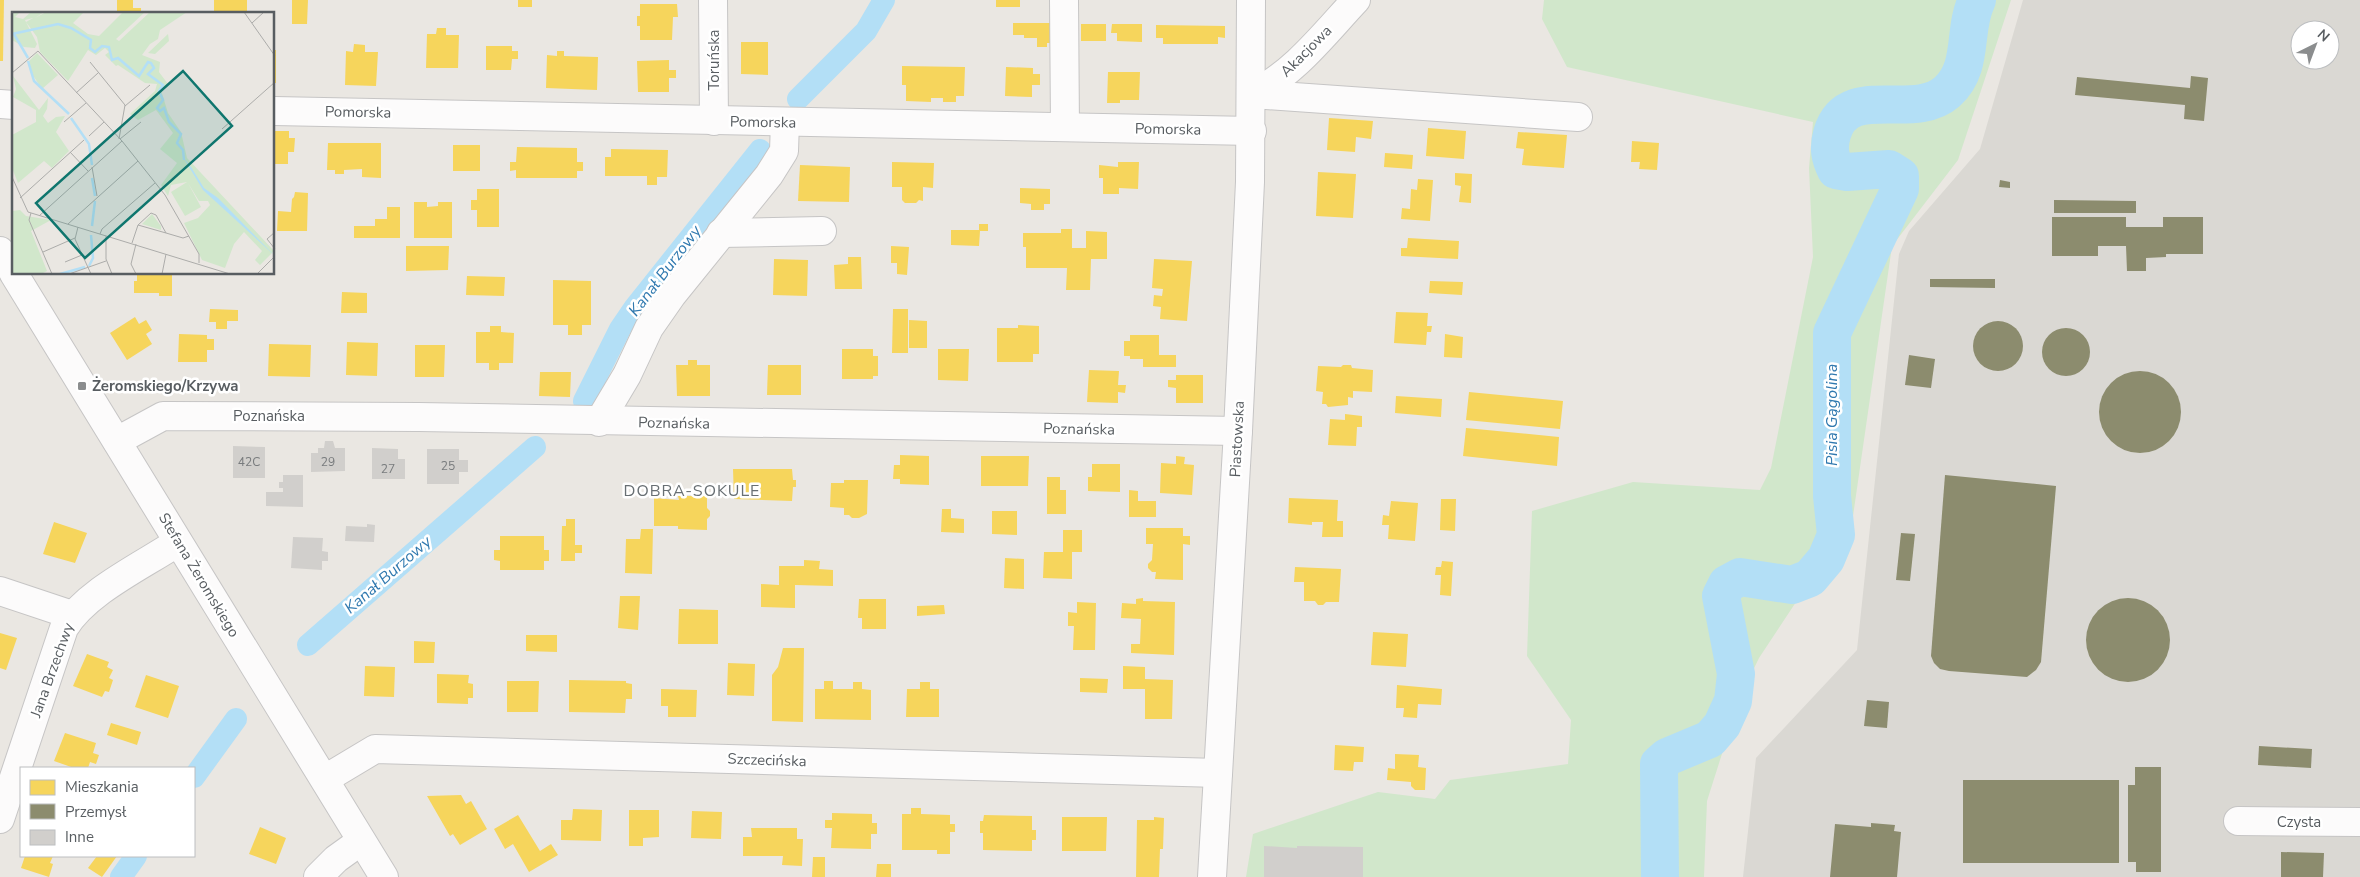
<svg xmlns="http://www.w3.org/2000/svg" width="2360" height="877" font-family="'Nunito Sans',sans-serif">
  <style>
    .industrial { fill: #dad8d3; fill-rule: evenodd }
    .green { fill: #d1e7cb }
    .water { fill: #b3dff6 }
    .homes { fill: #f6d55c }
    .industry { fill: #8c8c6e }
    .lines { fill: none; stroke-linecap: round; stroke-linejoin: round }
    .canal { stroke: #b3dff6; stroke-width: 22 }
    .river { stroke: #b3dff6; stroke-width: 38 }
    .building { fill: #d1cfcc }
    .minor-casing { stroke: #c6c5c5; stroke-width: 30 }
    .minor { stroke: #fcfbfb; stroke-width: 28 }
    .poi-dot { fill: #8b8d8e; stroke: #fff; stroke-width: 2 }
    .labels { text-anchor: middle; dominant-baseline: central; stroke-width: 5; stroke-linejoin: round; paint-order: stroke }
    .number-label { font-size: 12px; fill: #787b7d }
    .street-label { font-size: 15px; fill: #585d61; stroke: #fff }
    .poi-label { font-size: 15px; font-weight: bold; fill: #585d61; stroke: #fff; text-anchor: start }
    .water-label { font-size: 16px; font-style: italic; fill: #3079af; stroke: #fff }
    .neighbourhood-label { font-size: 16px; letter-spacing: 1px; fill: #686f73; stroke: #fff }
    .inset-river { fill: none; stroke: #b3dff6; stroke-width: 2.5 }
    .inset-road { fill: none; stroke: #acacaa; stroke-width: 1 }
    .view { fill: #0f766e; fill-opacity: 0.15; stroke: #0f766e; stroke-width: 2.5 }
    .inset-edge { fill: none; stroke: #585d61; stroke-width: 2.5 }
  </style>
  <rect width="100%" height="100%" fill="#eae7e2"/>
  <path class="industrial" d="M2023 0H2360V877H1743L1756 758 1857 650 1899 254 1909 231 1980 149ZM2300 30H2330V60H2300Z"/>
  <polygon class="green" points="1544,0 2011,0 1958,160 1892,246 1853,516 1759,658 1740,697 1707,801 1704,877 1246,877 1253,834 1378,792 1435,799 1450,780 1568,764 1571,720 1527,656 1532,511 1633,482 1760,490 1771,468 1813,257 1809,168 1813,122 1567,67 1542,19"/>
  <polygon class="water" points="1667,757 1664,813 1667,877 1654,877 1651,769"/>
  <g class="homes">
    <polygon points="0,0 4,0 3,61 0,61"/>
    <polygon points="117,0 133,0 133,8 141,8 141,14 117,14"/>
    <rect x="214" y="0" width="33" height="14"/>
    <polygon points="292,0 308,0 307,24 292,24"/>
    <rect x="518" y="0" width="14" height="7"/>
    <rect x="996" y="0" width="24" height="7"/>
    <polygon points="640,4 677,4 678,17 673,17 672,40 640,40 640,26 637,26 637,16 640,16"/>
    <polygon points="1013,23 1050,23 1050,43 1047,43 1047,47 1037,47 1037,38 1024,38 1024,35 1013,35"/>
    <rect x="1081" y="24" width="25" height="17"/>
    <polygon points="1112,24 1142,24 1142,42 1117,41 1117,33 1111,33"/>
    <polygon points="1156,25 1225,26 1225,38 1218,37 1218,44 1163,44 1163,38 1156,38"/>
    <polygon points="437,28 446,28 446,35 459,35 458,68 426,68 427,34 436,34"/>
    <polygon points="741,42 768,42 768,75 741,74"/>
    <polygon points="354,44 365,45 365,52 378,52 376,86 345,85 346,51 353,52"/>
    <polygon points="486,46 512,46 512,51 518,51 518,59 512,59 511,70 486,70"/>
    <rect x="274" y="50" width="2" height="33"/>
    <polygon points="557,51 564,51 564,56 598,57 597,90 546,88 547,55 557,56"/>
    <polygon points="669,60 669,70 676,70 676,78 669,78 669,92 638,92 637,61"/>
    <polygon points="902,66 965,67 964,96 956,96 956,102 943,102 943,98 931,98 931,102 906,101 906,85 902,85"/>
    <polygon points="1006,67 1033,68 1033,74 1040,74 1040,85 1032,85 1032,97 1005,96"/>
    <polygon points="1108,72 1140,72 1139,100 1120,100 1120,103 1107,103"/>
    <polygon points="1329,118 1373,121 1371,139 1356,137 1355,152 1327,150"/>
    <polygon points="1428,128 1466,131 1464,159 1426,156"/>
    <polygon points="274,131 289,131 289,138 295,138 294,152 288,152 288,164 274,164"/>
    <polygon points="1518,132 1567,135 1564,168 1522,165 1524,149 1516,148"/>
    <polygon points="1632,141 1659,143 1657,170 1639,169 1640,162 1631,162"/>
    <polygon points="328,143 381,143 381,178 362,177 362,169 344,170 344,174 335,174 335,170 327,170"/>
    <rect x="453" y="145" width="27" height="26"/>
    <polygon points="517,147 577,148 577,162 583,162 583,171 577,171 577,178 516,178 516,170 510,171 510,162 516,162"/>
    <polygon points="611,149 668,150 667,177 657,177 657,185 647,185 647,176 605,176 605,157 611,157"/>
    <polygon points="1385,153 1413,155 1412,169 1384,167"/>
    <polygon points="892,162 934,163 933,188 923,187 923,201 919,200 916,203 905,203 902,200 902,187 892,187"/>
    <polygon points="1118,162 1139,162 1138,189 1119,188 1119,194 1103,194 1103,178 1099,178 1099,165 1118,167"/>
    <polygon points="800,165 850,167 849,202 798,201"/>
    <polygon points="1318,172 1356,174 1353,218 1316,216"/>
    <polygon points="1455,173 1472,174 1471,203 1459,202 1461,186 1455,185"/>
    <polygon points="1418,179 1433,180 1430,221 1401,219 1402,208 1410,209 1411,189 1417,190"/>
    <polygon points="1020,188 1050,189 1050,204 1044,204 1044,210 1031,210 1031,204 1020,203"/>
    <polygon points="477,189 499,189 499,227 477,227 477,210 471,210 471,200 477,200"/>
    <polygon points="295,192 308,193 307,231 277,231 278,211 291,212 292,199 294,197"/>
    <polygon points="414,202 427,202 427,207 438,206 438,202 452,202 452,238 414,238"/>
    <polygon points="387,207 400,207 400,238 354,238 354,226 375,226 375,219 387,219"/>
    <polygon points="979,224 988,224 988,231 980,231 979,246 951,245 951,230 979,230"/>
    <polygon points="1061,229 1072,229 1072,248 1086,248 1086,231 1107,232 1107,259 1091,259 1090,290 1066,290 1067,268 1026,268 1026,247 1023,247 1023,233 1061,233"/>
    <polygon points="1408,238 1459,241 1458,259 1401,256 1401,248 1407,248"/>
    <polygon points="406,246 449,246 448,270 406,271"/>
    <polygon points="891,246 909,247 907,275 897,274 897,263 891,263"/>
    <polygon points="848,257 861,257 862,289 835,289 834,265 848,264"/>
    <polygon points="774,259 808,260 807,296 773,295"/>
    <polygon points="1154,259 1192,261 1187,321 1160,319 1161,307 1153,306 1154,295 1162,296 1163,289 1152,288"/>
    <polygon points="137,274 172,274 172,296 159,296 159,293 134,293 134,281 137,281"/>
    <polygon points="467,276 505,277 504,296 466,295"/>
    <polygon points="553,280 591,281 591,325 582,325 582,335 568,335 568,325 553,325"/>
    <polygon points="1430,281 1463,282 1462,295 1429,293"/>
    <polygon points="342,292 367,293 367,313 341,313"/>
    <polygon points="210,309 238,310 238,321 227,321 227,329 216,329 216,322 209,322"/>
    <polygon points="893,309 908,309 908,353 892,353"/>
    <polygon points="1396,312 1428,313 1427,326 1432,326 1431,332 1427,332 1426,345 1394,343"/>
    <polygon points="135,317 139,324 146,320 152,330 146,334 152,344 127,360 110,333"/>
    <polygon points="909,320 927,321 927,348 909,348"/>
    <polygon points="1018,325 1039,326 1039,354 1033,354 1033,362 997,362 997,328 1018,328"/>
    <polygon points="490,326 501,326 501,332 514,333 513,363 499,363 499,370 489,370 489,363 476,363 476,332 490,332"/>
    <polygon points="179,334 207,335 207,339 214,339 214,350 207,350 207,362 178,362"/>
    <polygon points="1445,334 1463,337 1462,358 1444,357"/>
    <polygon points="1130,335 1159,335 1159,355 1176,355 1176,367 1143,367 1143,359 1130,359 1130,356 1124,356 1124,341 1130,341"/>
    <polygon points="347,342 378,343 377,376 346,375"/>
    <polygon points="269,344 311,345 310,377 268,376"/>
    <polygon points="415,345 445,345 444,377 415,377"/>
    <polygon points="842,349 873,349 873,356 878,356 878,376 873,376 873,379 842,379"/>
    <polygon points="938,349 969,349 968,381 938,380"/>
    <polygon points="688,360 697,360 697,365 710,365 710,396 677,396 676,365 688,365"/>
    <polygon points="768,365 801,365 801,395 767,395"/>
    <polygon points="1343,365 1351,365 1352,368 1373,370 1372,392 1353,391 1353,398 1348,397 1348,405 1328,407 1326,404 1322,404 1323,392 1316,391 1318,366 1341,367"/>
    <polygon points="1089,370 1119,371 1118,385 1126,385 1125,393 1118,392 1118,403 1087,402"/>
    <polygon points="540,372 571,372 570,397 539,396"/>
    <polygon points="1176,375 1203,375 1203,403 1176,403 1176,388 1168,387 1168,380 1176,380"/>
    <polygon points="1469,392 1563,401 1560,429 1466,420"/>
    <polygon points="1396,396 1442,399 1441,417 1395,413"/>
    <polygon points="1345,414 1362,416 1362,427 1357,427 1356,446 1328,445 1330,419 1345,420"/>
    <polygon points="1466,428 1559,437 1557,466 1463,456"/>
    <polygon points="900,455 929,456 929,485 900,484 900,479 893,479 894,465 900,465"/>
    <polygon points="981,456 1029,456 1028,486 981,486"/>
    <polygon points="1176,456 1185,457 1184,464 1194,465 1192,495 1160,493 1161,463 1176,464"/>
    <polygon points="1092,464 1120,464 1120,492 1088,491 1088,477 1092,477"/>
    <polygon points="733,469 792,469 793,480 796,480 796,487 793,487 792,501 734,499"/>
    <polygon points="1047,477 1060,477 1060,490 1066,490 1066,514 1047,514"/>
    <polygon points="844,480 868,480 867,514 859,518 852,518 849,515 844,515 844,508 830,507 831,483 844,483"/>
    <polygon points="1129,490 1138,491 1138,501 1156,501 1156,517 1129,517"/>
    <polygon points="678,496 707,496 707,508 710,511 710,516 707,519 707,530 678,529 678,526 654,526 654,498 679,500"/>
    <polygon points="1289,498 1338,500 1337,521 1343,521 1343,537 1322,537 1323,522 1312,522 1312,525 1288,523"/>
    <polygon points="1441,499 1456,499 1455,531 1440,530"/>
    <polygon points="1391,501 1418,503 1415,541 1388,539 1389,525 1382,525 1383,515 1389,516"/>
    <polygon points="942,509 951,509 951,518 964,519 964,533 941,532"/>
    <polygon points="992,511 1017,511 1017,535 992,534"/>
    <polygon points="566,519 575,519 575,545 582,545 582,553 575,553 575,561 561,561 562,526 566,526"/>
    <polygon points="54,522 87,533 75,563 43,554"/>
    <polygon points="1146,528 1183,528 1183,536 1190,536 1190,545 1183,544 1183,580 1155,579 1156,572 1152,572 1148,568 1148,564 1152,560 1153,544 1146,544"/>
    <polygon points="641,529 653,529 652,574 625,573 626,539 640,539"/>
    <polygon points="1063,530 1082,530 1082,552 1072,552 1072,579 1043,578 1044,552 1063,552"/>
    <polygon points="500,536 544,536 544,550 549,550 549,561 544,561 544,570 500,570 500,561 494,560 494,550 500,550"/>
    <polygon points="1005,558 1024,559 1024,589 1004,588"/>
    <polygon points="804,560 820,561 819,569 833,570 833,586 795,585 795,608 761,607 761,584 779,585 779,566 804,566"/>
    <polygon points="1442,561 1453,562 1451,596 1440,595 1441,575 1435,575 1436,567 1441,567"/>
    <polygon points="1295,567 1341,569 1339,602 1326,602 1323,605 1318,605 1315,601 1304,601 1304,582 1294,582"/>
    <polygon points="620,596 640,596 638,630 618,628"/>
    <polygon points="1143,598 1143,601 1175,602 1174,655 1131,653 1131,644 1140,644 1141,619 1121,618 1122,603 1136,604 1136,599"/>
    <polygon points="859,599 886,599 886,629 862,629 862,618 858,618"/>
    <polygon points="1077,602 1096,603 1095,650 1073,650 1074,626 1068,626 1068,612 1077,613"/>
    <polygon points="944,605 945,614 917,616 917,606"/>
    <polygon points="679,609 718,610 718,644 678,644"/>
    <polygon points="1373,632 1408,634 1406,667 1371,665"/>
    <polygon points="0,633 17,638 6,670 0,668"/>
    <polygon points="526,635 557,635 557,652 526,651"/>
    <polygon points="414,641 435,642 434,663 414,663"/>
    <polygon points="783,648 804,648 803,722 772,721 772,675 778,667"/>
    <polygon points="87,654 109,662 107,667 113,670 109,678 113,680 109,692 105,691 102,697 73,686"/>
    <polygon points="728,663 755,664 754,696 727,695"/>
    <polygon points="365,666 395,667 394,697 364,696"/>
    <polygon points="1123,666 1145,667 1145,679 1173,680 1172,719 1145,719 1145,689 1123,689"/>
    <polygon points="437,674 469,675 468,683 473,684 473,698 468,698 468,704 437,703"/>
    <polygon points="146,675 179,686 168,718 135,707"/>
    <polygon points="1080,678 1108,679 1107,693 1080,692"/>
    <polygon points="569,680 626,681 626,683 632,684 632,699 626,699 625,713 569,712"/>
    <polygon points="507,681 539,681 538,712 507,712"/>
    <polygon points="824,681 833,681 833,689 853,689 853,682 862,682 862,689 871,690 871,720 815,719 815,689 824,689"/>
    <polygon points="920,682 930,682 930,689 939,689 939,717 906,717 907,689 920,689"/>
    <polygon points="1397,685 1442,689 1441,705 1418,704 1417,718 1403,717 1404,708 1396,708"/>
    <polygon points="661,689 697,690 696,717 668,717 668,706 661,706"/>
    <polygon points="111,723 141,732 137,745 107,735"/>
    <polygon points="65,733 96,743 93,753 99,755 96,764 90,762 88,768 74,768 54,761"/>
    <polygon points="1335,745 1364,747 1363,762 1354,762 1353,771 1334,770"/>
    <polygon points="1395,754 1419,755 1418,767 1426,768 1425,790 1415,790 1411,786 1411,782 1387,780 1388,768 1395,769"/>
    <polygon points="461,795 466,804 471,801 487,829 460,845 453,834 450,836 427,796"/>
    <polygon points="911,808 921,808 921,814 950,815 950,824 955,824 955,832 950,832 950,854 937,854 937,850 902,850 902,814 911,814"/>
    <polygon points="573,809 602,810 601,841 561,840 561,820 572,820"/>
    <polygon points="629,810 659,810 659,837 643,838 643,846 629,846"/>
    <polygon points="692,811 722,812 721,839 691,838"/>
    <polygon points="832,813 872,814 872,823 877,823 877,834 871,834 871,849 831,848 832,828 825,828 825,820 832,820"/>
    <polygon points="518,815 540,851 551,844 558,855 529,872 513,844 505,849 494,829"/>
    <polygon points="984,815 1032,816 1032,830 1036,830 1036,840 1032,840 1032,851 983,850 983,833 980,833 980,821 983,821"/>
    <polygon points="1062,817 1107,817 1106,851 1062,851"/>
    <polygon points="1154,817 1164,818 1163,849 1160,849 1159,877 1136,877 1137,820 1154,820"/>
    <polygon points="260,827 286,838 276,864 249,854"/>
    <polygon points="751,828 797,828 797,839 803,839 802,866 782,865 783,856 743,856 743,837 752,837"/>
    <polygon points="25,856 53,856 50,863 53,864 49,877 21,868"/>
    <polygon points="97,856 117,856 102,877 88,868"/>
    <polygon points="813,857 825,857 825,877 812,877"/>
    <polygon points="877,864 891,864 891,877 876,877"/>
  </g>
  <g class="industry">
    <polygon points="2191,76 2208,78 2204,121 2184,119 2185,105 2075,95 2077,77 2190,88"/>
    <polygon points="2000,180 2010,182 2010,188 1999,187"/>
    <polygon points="2054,200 2136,201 2136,213 2054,213"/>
    <polygon points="2052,217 2126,217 2126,227 2163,227 2163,217 2203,217 2203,254 2166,254 2166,257 2146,258 2146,271 2127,271 2126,246 2098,246 2098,256 2052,256"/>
    <polygon points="1930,279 1995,279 1995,288 1930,287"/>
    <circle cx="1998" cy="346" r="25"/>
    <circle cx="2066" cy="352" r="24"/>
    <polygon points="1909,355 1935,359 1931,388 1905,385"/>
    <circle cx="2140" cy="412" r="41"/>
    <polygon points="1945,475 2056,486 2041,662 2036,670 2027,677 1949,671 1940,669 1934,663 1931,656"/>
    <polygon points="1901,533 1915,534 1910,581 1896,580"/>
    <circle cx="2128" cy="640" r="42"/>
    <polygon points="1867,700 1889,702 1887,728 1864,726"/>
    <polygon points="2259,746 2312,749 2311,768 2258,765"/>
    <polygon points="2135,767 2161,767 2161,872 2136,872 2136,862 2128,862 2128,785 2135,785"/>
    <rect x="1963" y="780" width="156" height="83"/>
    <polygon points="1871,823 1895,825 1894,831 1901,832 1897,877 1830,877 1835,824 1871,827"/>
    <polygon points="2281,852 2324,853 2323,877 2281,877"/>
  </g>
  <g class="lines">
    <g class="canal">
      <polyline points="798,99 866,31 884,0"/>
      <polyline points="584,401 620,329 635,307 760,150"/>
      <polyline points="308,645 535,447"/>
      <polyline points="194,777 236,719"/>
      <polyline points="121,877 136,856"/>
    </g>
    <path class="river" d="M1660 877 1659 764 1667 757 1710 739 1722 725 1733 701 1736 674 1721 596 1727 584 1740 577 1792 585 1810 578 1826 559 1836 535 1832 496V333L1900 189V176L1889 169 1847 172 1836 170C1830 158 1828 148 1832 134 1847 81 1913 122 1947 92 1975 67 1962 30 1977 0"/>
  </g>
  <g class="building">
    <polygon points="325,441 333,441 335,448 345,448 345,471 311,472 311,453 318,453 318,448 324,448"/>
    <polygon points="233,446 265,447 265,478 233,478"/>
    <polygon points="372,448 398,449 398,459 405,459 405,479 372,479"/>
    <polygon points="427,449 459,449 459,460 468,460 468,472 459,472 459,484 427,484"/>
    <polygon points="283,475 303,475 303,507 266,506 266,492 283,492 283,488 279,488 279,482 283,482"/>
    <polygon points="367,524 375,525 374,542 345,541 346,526 367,527"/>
    <polygon points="293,537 323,538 322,551 328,552 328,561 322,561 322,570 291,568"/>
    <polygon points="1264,846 1297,848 1297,846 1363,847 1363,877 1264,877"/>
  </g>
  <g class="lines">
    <defs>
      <g id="minor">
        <polyline points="713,0 714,121"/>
        <polyline points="1064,0 1065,127"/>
        <polyline points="1252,94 1578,117"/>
        <path d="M1252 94C1294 74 1324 34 1356 0"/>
        <polyline points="0,104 14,105"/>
        <polyline points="274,111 1252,131"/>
        <polyline points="721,233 822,231"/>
        <polyline points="0,251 14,273"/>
        <polyline points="14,274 384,877"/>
        <polyline points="599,422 627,375 649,328 672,295 769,175 784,151 785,122"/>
        <polyline points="117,441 163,416 419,417 1238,431"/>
        <polyline points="0,591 72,615"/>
        <polyline points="325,779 375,749 1218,773"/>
        <path d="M0 819 64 628C87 591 142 566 178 542"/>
        <polyline points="2238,821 2360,822"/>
        <polyline points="318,877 336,859 361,841"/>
        <polyline points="1212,877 1238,431 1250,182 1251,0"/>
      </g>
    </defs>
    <use href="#minor" class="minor-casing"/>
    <use href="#minor" class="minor"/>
  </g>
  <rect class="poi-dot" x="77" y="381" width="10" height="10" rx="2.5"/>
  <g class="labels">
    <g class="number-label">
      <text x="249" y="462">42C</text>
      <text x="328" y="462">29</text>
      <text x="448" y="466">25</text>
      <text x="388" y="469">27</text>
    </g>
    <g class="street-label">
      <text transform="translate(1306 51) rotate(-45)">Akacjowa</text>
      <text transform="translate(714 60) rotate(-90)">Toruńska</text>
      <text transform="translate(358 112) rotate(1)">Pomorska</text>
      <text transform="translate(763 122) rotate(1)">Pomorska</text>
      <text transform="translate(1168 129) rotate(1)">Pomorska</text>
      <text x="269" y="416">Poznańska</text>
      <text transform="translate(674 423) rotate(1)">Poznańska</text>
      <text transform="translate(1079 429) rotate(1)">Poznańska</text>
      <text transform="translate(1237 439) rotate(-87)">Piastowska</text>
      <text transform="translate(199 575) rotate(59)">Stefana Żeromskiego</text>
      <text transform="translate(52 670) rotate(-70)">Jana Brzechwy</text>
      <text transform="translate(767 760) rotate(2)">Szczecińska</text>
      <text x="2299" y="822">Czysta</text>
    </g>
    <g class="poi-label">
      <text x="92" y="386">Żeromskiego/Krzywa</text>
    </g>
    <g class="water-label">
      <text transform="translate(665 271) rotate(-53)">Kanał Burzowy</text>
      <text transform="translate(1832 415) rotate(-90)">Pisia Gągolina</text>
      <text transform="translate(388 575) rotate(-41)">Kanał Burzowy</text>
    </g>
    <g class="neighbourhood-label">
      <text x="692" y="491">DOBRA-SOKULE</text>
    </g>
  </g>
  <g transform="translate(12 12)">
    <rect width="262" height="262" fill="#eae7e2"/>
    <path d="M0 0H8L3 5 11 7 19 0H32L23 6 34 0H72L61 11 76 22 87 24 111 0H133L104 27 107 29 138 0H175L148 18 146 27 138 32 130 43 148 50 147 60 156 72 149 78 156 101 169 120 175 146 262 239 248 253 243 248 250 239 232 220 222 232 213 256 190 248 172 211 186 206 198 193 196 189H187L176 171 189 195 173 204 159 180 175 170 159 173 156 184 149 173 165 151 148 137 161 121 144 98 126 108 118 102 143 79 145 72 133 71 106 53 104 54 93 43 97 40 93 36 84 43 76 38 56 69 28 40 25 25 14 10 21 6 13 8 25 32 23 36 12 35 0 28ZM156 22 157 29 143 42 136 41ZM25 41 46 63 30 77 18 59 17 49ZM1 64 27 98 36 86 35 97 31 104 36 111 44 105 53 104 44 120 57 139 40 156 32 149 6 171 0 156V123L24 110V98L1 85 4 77ZM8 198 14 204 39 208 19 219 35 259 29 262H0V199ZM140 202 149 214V218L130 212Z" fill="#d1e7cb"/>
    <path d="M171 145 179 155 192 176 206 186 262 243 191 178Z" fill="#b3dff6"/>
    <path class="inset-river" d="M0 22 46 12 59 16 79 28 78 36 83 40 90 34 97 35 100 48 106 46 127 64 136 50 139 51 142 56 136 62 151 73 147 79 151 88 145 96 148 99 152 96 157 110 169 122 165 131 171 138 172 148M2 22 16 46M16 49 22 69 57 102M59 106 77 132 80 153M80 166 83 184M80 214 83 189M77 254 81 246 79 223M48 262 73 255"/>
    <path class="inset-road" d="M232 0 263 44M240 11 252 0M78 50 113 93 107 127M0 61 26 39 110 129 153 183 187 242V251M64 81 86 61M113 94 138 73M52 110 74 91M210 117 263 70M77 124 92 110M108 127 129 110M58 140 76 159M80 155 85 184M0 165 16 200 218 262M8 186 72 128M19 201 17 208 40 262M27 204 110 129M56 212 126 149M126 213 154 221M66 215 63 227 79 262M263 220 255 227 263 237M88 222 90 217 143 171M94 224V247L100 262M120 231 126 213 139 201 144 203 154 221 171 226 177 224M124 232 119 252 124 262M31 240 63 226M53 250 70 243M57 262 94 249M150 262 154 242M245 262 263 244"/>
    <path class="view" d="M171 59 220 114 73 246 24 191Z"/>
    <rect width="262" height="262" class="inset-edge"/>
  </g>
  <rect x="20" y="767" width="175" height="90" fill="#ffffff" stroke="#bcbec0"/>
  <rect x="30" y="780" width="25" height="15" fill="#f6d55c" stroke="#bcbec0"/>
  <text x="65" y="792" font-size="15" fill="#585d61">Mieszkania</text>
  <rect x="30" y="804" width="25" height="15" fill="#8c8c6e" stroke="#bcbec0"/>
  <text x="65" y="817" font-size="15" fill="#585d61">Przemysł</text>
  <rect x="30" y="830" width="25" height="15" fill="#d1cfcc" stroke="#bcbec0"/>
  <text x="65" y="842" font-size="15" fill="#585d61">Inne</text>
  <g transform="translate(2315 45) rotate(42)"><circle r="24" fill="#ffffff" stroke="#bcbec0"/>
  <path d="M0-4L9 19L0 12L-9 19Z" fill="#8b8d8e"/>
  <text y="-8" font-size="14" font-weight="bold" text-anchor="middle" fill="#585d61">N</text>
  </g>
</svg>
